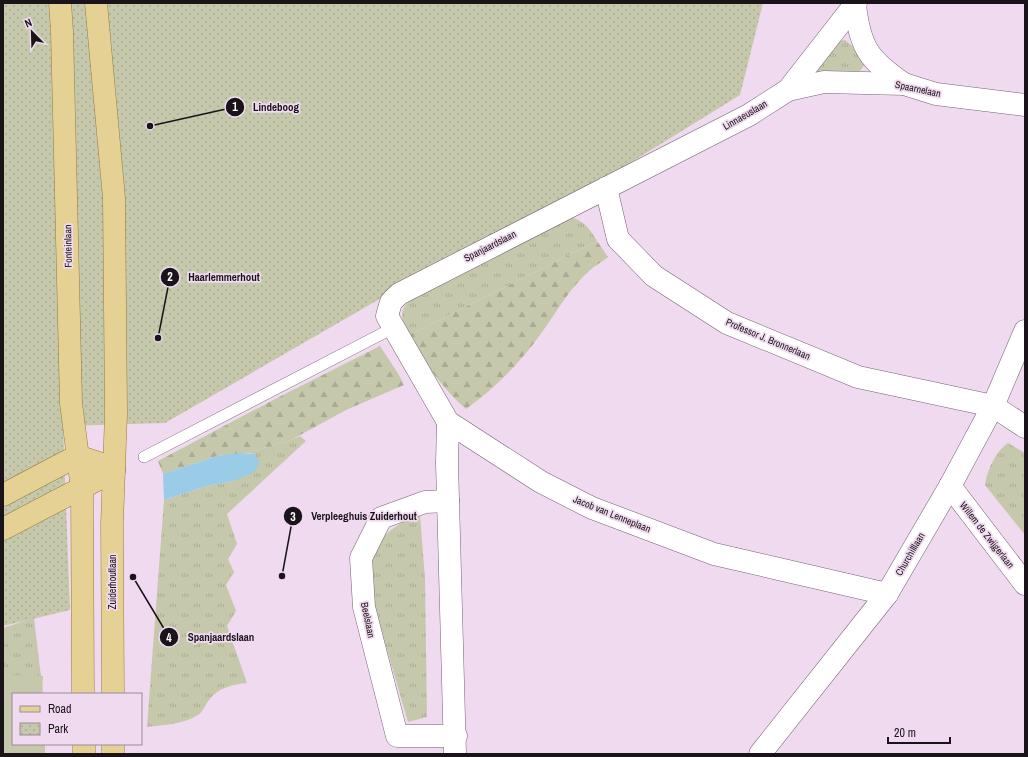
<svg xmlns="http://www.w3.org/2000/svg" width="1028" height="757" font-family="'Archivo Narrow',sans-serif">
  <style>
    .grass { fill: url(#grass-tufts) }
    .forest { fill: url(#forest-firs) }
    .park { fill: url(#park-dots) }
    .garden { fill: #c6c8ac }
    .water { fill: #9acbe7 }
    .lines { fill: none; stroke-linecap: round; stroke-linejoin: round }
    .lane-casing { stroke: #766275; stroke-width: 12 }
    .street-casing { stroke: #766275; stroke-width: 23 }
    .primary-casing { stroke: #947b3c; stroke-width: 23 }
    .lane { stroke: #fff; stroke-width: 11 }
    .street { stroke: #fff; stroke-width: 22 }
    .primary { stroke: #e6d195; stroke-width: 22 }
    .labels { text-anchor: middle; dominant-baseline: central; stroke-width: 3.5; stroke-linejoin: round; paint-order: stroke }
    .street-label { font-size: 10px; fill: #1a131a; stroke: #f0daef }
    .leader { fill: none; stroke: #1a131a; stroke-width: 1.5 }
    .callout-dot { fill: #1a131a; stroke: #f0daef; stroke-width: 1.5 }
    .mark-label { font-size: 12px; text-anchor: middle; font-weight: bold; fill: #fff }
    .callout-label { font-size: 11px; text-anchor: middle; font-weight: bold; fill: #1a131a; stroke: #f0daef; stroke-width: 3.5; stroke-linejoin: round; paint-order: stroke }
  </style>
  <defs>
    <pattern id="grass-tufts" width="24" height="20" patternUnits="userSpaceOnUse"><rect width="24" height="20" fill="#c6c8ac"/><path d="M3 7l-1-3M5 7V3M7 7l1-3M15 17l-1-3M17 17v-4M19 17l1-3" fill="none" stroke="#aaab93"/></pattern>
    <pattern id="forest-firs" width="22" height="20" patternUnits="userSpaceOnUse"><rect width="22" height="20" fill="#c6c8ac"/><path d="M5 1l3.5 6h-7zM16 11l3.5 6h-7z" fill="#aaab93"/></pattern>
    <pattern id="park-dots" width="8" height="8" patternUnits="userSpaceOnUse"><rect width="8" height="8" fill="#c6c8ac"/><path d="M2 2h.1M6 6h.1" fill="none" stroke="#aaab93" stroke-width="1.8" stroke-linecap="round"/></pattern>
  </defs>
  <rect width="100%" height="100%" fill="#f0daef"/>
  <g class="grass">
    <polygon points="845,40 852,46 865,64 860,71 822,75 817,72 818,66 837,41"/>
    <path d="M571 217C584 221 590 229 597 241L409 335C402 318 397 313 411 299Z"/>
    <path d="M300 436 306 441 227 514 237 544 228 559 234 572 226 585 236 611 227 626 247 683C233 684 218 688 209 700 205 705 203 712 198 715 184 724 163 725 147 727L164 500 207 486 233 481 255 454 247 453 291 440Z"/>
    <path d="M1008 443 1025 453V535L985 485C987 470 996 451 1008 443Z"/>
    <polygon points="420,515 425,579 427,717 408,722 372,598 371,554 381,539 391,530 404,521"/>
    <polygon points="34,618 43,694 13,694 13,744 45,744 45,754 3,754 3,628"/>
  </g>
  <g class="forest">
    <path d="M597 241 608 257C602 262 596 265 590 270 567 290 553 319 534 343 515 368 492 390 466 409 442 388 425 363 409 335Z"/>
    <polygon points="380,346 399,375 404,385 346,410 291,440 247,453 217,456 163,474 158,461 277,398"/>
  </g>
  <polygon class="park" points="3,3 763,3 740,95 604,179 461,252 165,423 63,426 70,610 3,626"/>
  <polygon class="garden" points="3,675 43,676 42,694 13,694 13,744 42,744 42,754 3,754"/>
  <polygon class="water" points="239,453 255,454 260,463 253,473 233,481 207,486 164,500 163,474 217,456"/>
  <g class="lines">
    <defs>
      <polyline id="lane" points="144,457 393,328"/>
      <g id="street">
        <polyline points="856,3 788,90 749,115 399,294 391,302 387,316 448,422 541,482 592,508 714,554 887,594"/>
        <path d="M855 5C860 48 869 60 904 84"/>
        <polyline points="788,90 824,82 904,84 936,94 1025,105"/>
        <polyline points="606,188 618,239 654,276 727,323 858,377 993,406 1025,427"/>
        <polyline points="448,422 447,463 455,754"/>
        <polyline points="950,486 1025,584"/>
        <polyline points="448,501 425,502 381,518 361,558 364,607 397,736 456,736"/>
        <polyline points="760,754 887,594 950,486 993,406 1025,331"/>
      </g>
      <g id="primary">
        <polyline points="60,3 62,31 71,403 82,489 83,694"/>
        <polyline points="96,3 114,198 116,414 112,524 113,694"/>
        <polyline points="3,495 77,456 114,468"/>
        <polyline points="3,529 114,471"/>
        <polyline points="84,744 84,754"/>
        <polyline points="113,754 113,744"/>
      </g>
    </defs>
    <use href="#lane" class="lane-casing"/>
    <use href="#street" class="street-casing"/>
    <use href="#primary" class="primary-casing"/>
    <use href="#lane" class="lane"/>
    <use href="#street" class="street"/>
    <use href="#primary" class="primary"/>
  </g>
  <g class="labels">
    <g class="street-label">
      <text transform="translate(918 89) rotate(12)">Spaarnelaan</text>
      <text transform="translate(745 115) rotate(-30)">Linnaeuslaan</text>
      <text transform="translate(68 246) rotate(-91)">Fonteinlaan</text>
      <text transform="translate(490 246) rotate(-27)">Spanjaardslaan</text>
      <text transform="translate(768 339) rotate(23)">Professor J. Bronnerlaan</text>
      <text transform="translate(612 514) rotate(22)">Jacob van Lenneplaan</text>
      <text transform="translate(987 535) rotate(52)">Willem de Zwijgerlaan</text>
      <text transform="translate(910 554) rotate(-60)">Churchilllaan</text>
      <text transform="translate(112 582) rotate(-90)">Zuiderhoutlaan</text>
      <text transform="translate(368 620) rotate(78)">Beelslaan</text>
    </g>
  </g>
  <path class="leader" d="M150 126L235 107M158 338L170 277M282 576L293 516M133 577L169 637"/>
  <g class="callout-dot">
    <circle cx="150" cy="126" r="4"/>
    <circle cx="158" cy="338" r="4"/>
    <circle cx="282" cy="576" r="4"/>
    <circle cx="133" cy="577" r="4"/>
    <circle cx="235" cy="107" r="10"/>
    <circle cx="170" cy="277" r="10"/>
    <circle cx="293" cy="516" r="10"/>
    <circle cx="169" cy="637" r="10"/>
  </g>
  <g class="mark-label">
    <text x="235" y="111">1</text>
    <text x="170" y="281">2</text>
    <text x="293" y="521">3</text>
    <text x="169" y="642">4</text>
  </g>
  <g class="callout-label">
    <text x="276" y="111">Lindeboog</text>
    <text x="224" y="281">Haarlemmerhout</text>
    <text x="364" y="520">Verpleeghuis Zuiderhout</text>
    <text x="221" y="641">Spanjaardslaan</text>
  </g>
  <rect width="1028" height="757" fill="none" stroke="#1a131a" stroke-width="8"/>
  <rect x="12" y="693" width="130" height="52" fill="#f0daef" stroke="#9a8a9a"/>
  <rect x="20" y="706" width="20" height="6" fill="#e6d195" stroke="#9a8a9a"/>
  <text x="48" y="713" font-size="12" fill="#1a131a">Road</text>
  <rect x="20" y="723" width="20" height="12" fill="url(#park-dots)" stroke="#9a8a9a"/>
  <text x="48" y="733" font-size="12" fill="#1a131a">Park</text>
  <g transform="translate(32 32) rotate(337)" stroke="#f0daef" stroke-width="3" paint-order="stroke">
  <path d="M0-3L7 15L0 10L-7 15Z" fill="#1a131a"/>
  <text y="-6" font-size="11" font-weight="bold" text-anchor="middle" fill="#1a131a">N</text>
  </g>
  <path d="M888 737v6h62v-6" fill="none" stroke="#1a131a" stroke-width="2"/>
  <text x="894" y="737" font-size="12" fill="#1a131a" stroke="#f0daef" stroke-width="3" paint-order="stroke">20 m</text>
</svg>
